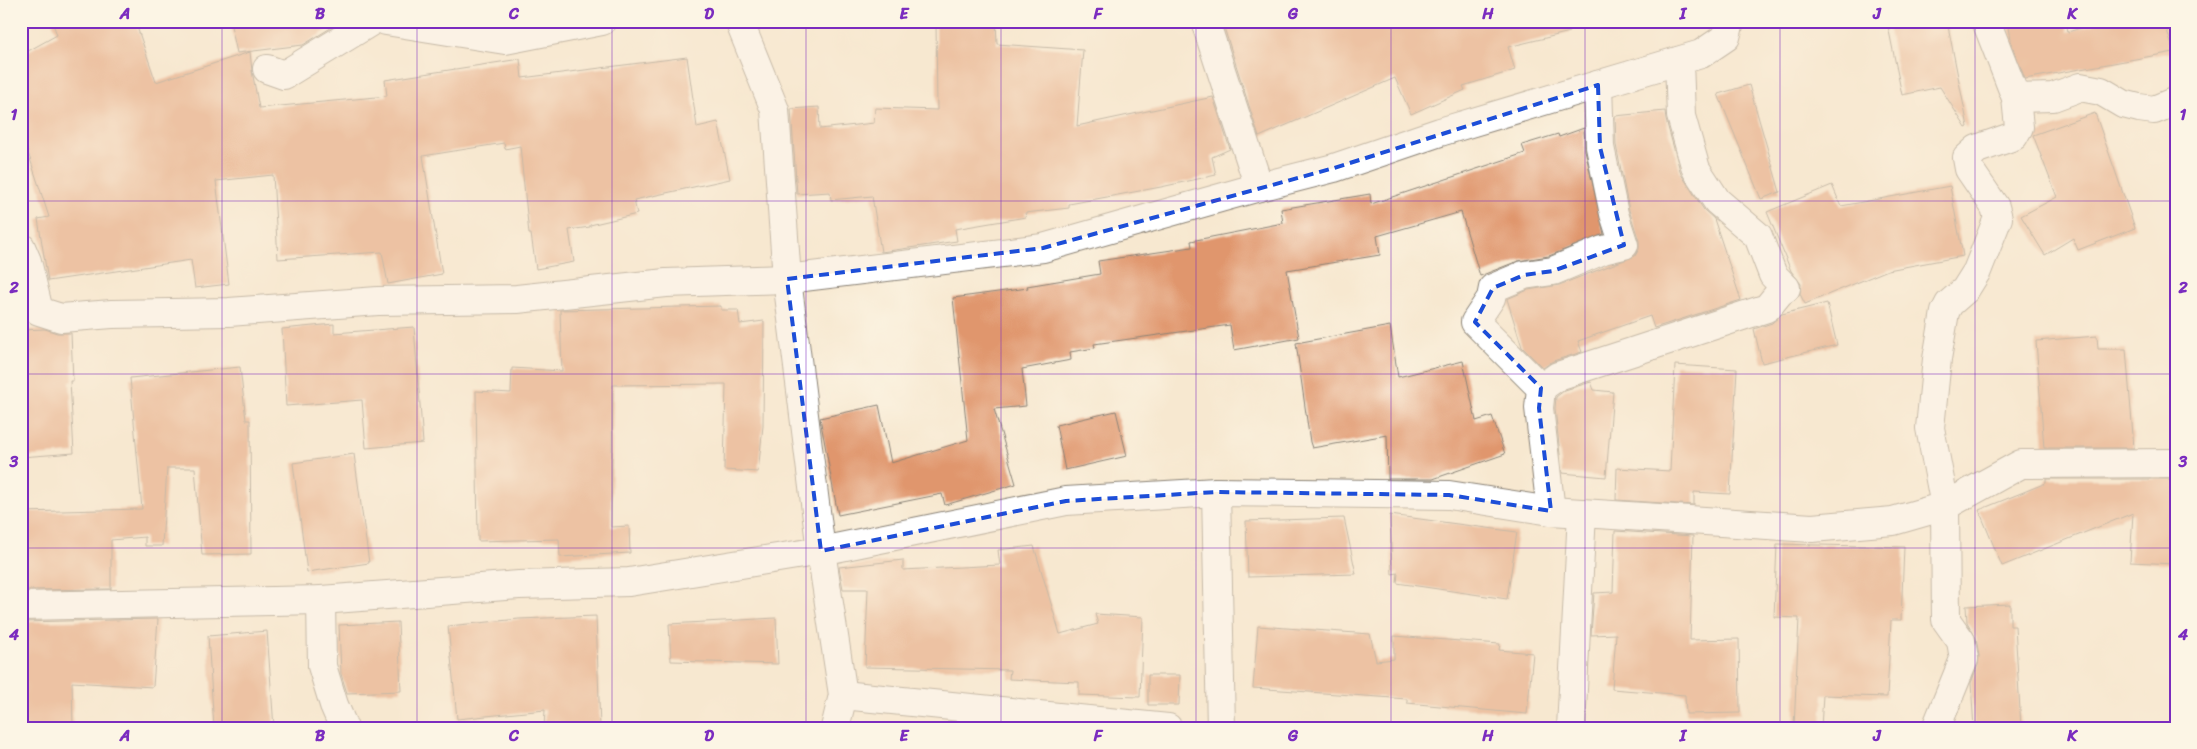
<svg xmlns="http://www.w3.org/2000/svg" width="2197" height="749" font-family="Sriracha,sans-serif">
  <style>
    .building { fill: #e0966d }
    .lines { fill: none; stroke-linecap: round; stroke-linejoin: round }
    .minor-casing { stroke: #8a8276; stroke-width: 30 }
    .minor { stroke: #fff; stroke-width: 28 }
    .marked { fill: none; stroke: #1d4ed8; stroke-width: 4; stroke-dasharray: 10 6; stroke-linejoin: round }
    .grid { fill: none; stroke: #7b2cbf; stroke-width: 1; stroke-opacity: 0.55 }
    .neatline { fill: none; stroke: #7b2cbf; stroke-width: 2 }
    .grid-label { font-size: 16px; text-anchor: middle; font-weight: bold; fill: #7b2cbf }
  </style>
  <rect width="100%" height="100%" fill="#fcf5e5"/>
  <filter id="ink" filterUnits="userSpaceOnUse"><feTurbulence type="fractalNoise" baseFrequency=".02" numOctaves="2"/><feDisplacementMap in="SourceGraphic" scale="10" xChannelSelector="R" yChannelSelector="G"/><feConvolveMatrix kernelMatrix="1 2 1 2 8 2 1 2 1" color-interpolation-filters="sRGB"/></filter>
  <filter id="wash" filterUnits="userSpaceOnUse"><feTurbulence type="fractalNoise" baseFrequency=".0096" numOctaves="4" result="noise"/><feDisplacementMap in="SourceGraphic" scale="20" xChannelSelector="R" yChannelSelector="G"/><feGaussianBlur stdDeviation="1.12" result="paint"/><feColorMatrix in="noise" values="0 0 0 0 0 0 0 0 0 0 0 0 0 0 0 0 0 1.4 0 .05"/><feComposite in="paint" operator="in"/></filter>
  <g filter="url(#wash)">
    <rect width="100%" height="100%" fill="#f7e8d0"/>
    <g id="blocks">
      <g class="building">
        <polygon points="52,21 135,21 156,82 250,52 252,71 259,108 387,96 385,80 520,59 522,78 687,57 697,127 718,122 730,179 634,200 637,214 590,225 590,227 569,230 574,262 536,269 531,234 529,234 520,146 505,149 504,143 423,156 442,274 388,284 382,252 278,259 273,175 216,181 229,284 195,288 191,260 48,281 38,219 49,217 21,131 21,55 57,35"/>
        <polygon points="230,21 342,21 303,45 237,53"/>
        <polygon points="936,21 996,21 997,44 1083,50 1077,126 1213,97 1230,149 1212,157 1216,175 1161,187 1069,204 1069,208 1025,213 1026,217 955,229 957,241 881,252 872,196 831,200 830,192 797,194 791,109 819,107 820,129 874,123 875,108 937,110"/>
        <polygon points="1222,21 1568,21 1570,32 1508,47 1515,70 1463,86 1465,90 1411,114 1395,78 1259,137"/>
        <polygon points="1887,21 1947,21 1968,127 1966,128 1940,87 1902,95"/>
        <polygon points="2008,21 2066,21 2068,32 2103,21 2164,21 2174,52 2025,79 2012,45"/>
        <polygon points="1749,85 1780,192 1761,199 1718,94"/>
        <polygon points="1665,111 1666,120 1681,174 1704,210 1714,219 1741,300 1654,328 1650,316 1578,341 1582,352 1553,361 1543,368 1522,347 1507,299 1528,290 1559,285 1635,256 1639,249 1639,241 1629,210 1616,145 1615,116"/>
        <polygon points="2095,113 2135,228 2078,250 2073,238 2045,255 2021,216 2057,197 2033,135"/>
        <polygon points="1584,128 1585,150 1604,234 1549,256 1518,261 1480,276 1461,212 1377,236 1380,255 1287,270 1299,338 1234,350 1230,325 1094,344 1095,348 1070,352 1071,360 1022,369 1026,406 994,409 1016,484 945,505 942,494 838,515 820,418 879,405 891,463 968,440 953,298 1028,288 1027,286 1100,274 1098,261 1192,247 1191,241 1283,223 1281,209 1370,194 1371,204 1525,153 1522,145 1558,134 1559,137"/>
        <polygon points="1832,185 1841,206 1950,186 1963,256 1888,270 1805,304 1800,294 1801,284 1791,271 1767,212"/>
        <polygon points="1827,303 1837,345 1762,363 1754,329 1772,323 1782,314"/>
        <polygon points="721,306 721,310 738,310 740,324 764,321 763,426 758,472 724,470 726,384 613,385 611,527 629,526 630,553 560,557 559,539 478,541 476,391 511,393 512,368 562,371 560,310"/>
        <polygon points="334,324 334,333 414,327 423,443 366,448 362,400 286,406 282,329"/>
        <polygon points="1390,326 1398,377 1463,361 1476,421 1492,416 1505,454 1433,479 1388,479 1387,435 1312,448 1310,442 1296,343"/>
        <polygon points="45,329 57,333 71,333 73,381 70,381 74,453 21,457 21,330"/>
        <polygon points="2097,336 2098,349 2126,349 2134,448 2044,448 2036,341"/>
        <polygon points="1675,365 1737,369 1730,494 1694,492 1694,505 1616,500 1617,468 1670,471"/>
        <polygon points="240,367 246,420 250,420 251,554 202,555 195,468 167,468 162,546 145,546 145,537 111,540 111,589 21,590 21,512 142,509 130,378"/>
        <polygon points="1591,382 1594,390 1613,392 1606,477 1562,473 1555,408 1556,397 1565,390"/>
        <polygon points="1116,411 1127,456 1065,470 1056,425"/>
        <polygon points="354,454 369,563 307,572 293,463"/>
        <polygon points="2046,479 2176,479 2176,564 2130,562 2133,513 2002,566 1979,510 2046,483"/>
        <polygon points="1390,515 1517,532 1507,599 1397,583 1398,573 1392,574"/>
        <polygon points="1344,518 1356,574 1248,577 1246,521"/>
        <polygon points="1615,531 1693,536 1690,640 1739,639 1740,713 1686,714 1685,695 1612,689 1616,634 1591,635 1594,593 1613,592"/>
        <polygon points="1777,544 1904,547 1901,620 1891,620 1887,697 1823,695 1821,728 1794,728 1799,618 1774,617"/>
        <polygon points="1034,546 1060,634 1098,624 1095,614 1143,617 1140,697 1079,695 1079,682 1009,679 1010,670 865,667 868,589 843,589 839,567 903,560 903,570 1000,565 998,550"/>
        <polygon points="2010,604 2010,626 2015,626 2021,728 1974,728 1971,683 1978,665 1979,656 1976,638 1967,622 1966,606"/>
        <polygon points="596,616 600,728 544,728 545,710 457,719 448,626 519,619"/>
        <polygon points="776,618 778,664 671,661 669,624"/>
        <polygon points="158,619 153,687 72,682 73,728 21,728 21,622"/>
        <polygon points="398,622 401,691 347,693 341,674 339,625"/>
        <polygon points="1258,626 1370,634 1376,661 1394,659 1394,636 1500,644 1499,650 1533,653 1527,714 1407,703 1407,699 1253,688"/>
        <polygon points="267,631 274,728 214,728 208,636"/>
        <polygon points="1148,675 1180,675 1179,705 1148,705"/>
      </g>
    </g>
  </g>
  <g filter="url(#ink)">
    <use href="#blocks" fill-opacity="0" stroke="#8a8276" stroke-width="1"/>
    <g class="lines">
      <defs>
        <g id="minor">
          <polyline points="386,21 505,40 602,21"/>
          <polyline points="739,21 775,110 787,279 821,551 843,695 835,728"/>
          <polyline points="1205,21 1259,187"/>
          <polyline points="267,69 284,75 372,21"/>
          <polyline points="2016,98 2053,97 2080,87 2101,91 2123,104 2139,108 2154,110 2176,101"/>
          <polyline points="21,247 27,261 39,311 61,318 112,314 229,312 378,301 517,299 666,283 787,279 1043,248 1259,187 1334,168 1440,132 1701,54 1726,37 1730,21"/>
          <polyline points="1541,388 1558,376 1767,308 1780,292 1786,288 1773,275 1758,236 1717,201 1696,169 1681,116 1679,61"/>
          <polyline points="1216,492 1221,728"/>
          <polyline points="1551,511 1539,408 1541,388 1475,322 1491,298 1493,288 1524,275 1553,271 1603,250 1624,245 1614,214 1600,147 1598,85"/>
          <polyline points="321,600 322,666 334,705 344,728"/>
          <polyline points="21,606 321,600 519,585 629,582 821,551 1066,501 1216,492 1449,495 1551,511 1812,528 1893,521 1945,506 2021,464 2176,463"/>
          <polyline points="843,695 1168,728"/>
          <polyline points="1571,728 1582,513"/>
          <polyline points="1936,728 1964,659 1961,641 1946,620 1945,506 1930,428 1937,359 1945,312 1949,304 1965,290 1977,271 1998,218 1995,207 1969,169 1967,158 1977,149 2014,136 2019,127 2016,98 1986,21"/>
        </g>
      </defs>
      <use href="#minor" class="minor-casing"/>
      <use href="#minor" class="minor"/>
    </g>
  </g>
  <path d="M0 0H2197V749H0ZM1598 85 1600 147 1624 245 1553 271 1524 275 1493 288 1475 322 1541 388 1539 408 1551 511 1449 495 1216 492 1066 501 821 551 787 279 1043 248 1334 168Z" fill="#f7e8d0" fill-opacity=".55" fill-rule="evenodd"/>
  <path class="marked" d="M1598 85 1600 147 1624 245 1553 271 1524 275 1493 288 1475 322 1541 388 1539 408 1551 511 1449 495 1216 492 1066 501 821 551 787 279 1043 248 1334 168Z"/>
  <path class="grid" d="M222 21V728M417 21V728M612 21V728M806 21V728M1001 21V728M1196 21V728M1391 21V728M1585 21V728M1780 21V728M1975 21V728M21 201H2176M21 374H2176M21 548H2176"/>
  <rect width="2197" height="749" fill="none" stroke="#fcf5e5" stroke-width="55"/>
  <rect x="28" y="28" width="2142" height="694" class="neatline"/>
  <g class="grid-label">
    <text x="125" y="19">A</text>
    <text x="320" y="19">B</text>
    <text x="514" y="19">C</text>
    <text x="709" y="19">D</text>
    <text x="904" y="19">E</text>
    <text x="1098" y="19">F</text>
    <text x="1293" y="19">G</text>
    <text x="1488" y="19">H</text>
    <text x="1683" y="19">I</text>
    <text x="1877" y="19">J</text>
    <text x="2072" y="19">K</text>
    <text x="14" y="120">1</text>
    <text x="2183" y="120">1</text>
    <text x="14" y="293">2</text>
    <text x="2183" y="293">2</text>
    <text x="14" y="467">3</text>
    <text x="2183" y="467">3</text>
    <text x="14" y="640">4</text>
    <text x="2183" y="640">4</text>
    <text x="125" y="741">A</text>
    <text x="320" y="741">B</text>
    <text x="514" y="741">C</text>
    <text x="709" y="741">D</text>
    <text x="904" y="741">E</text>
    <text x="1098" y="741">F</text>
    <text x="1293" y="741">G</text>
    <text x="1488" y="741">H</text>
    <text x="1683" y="741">I</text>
    <text x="1877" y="741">J</text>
    <text x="2072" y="741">K</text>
  </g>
</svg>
